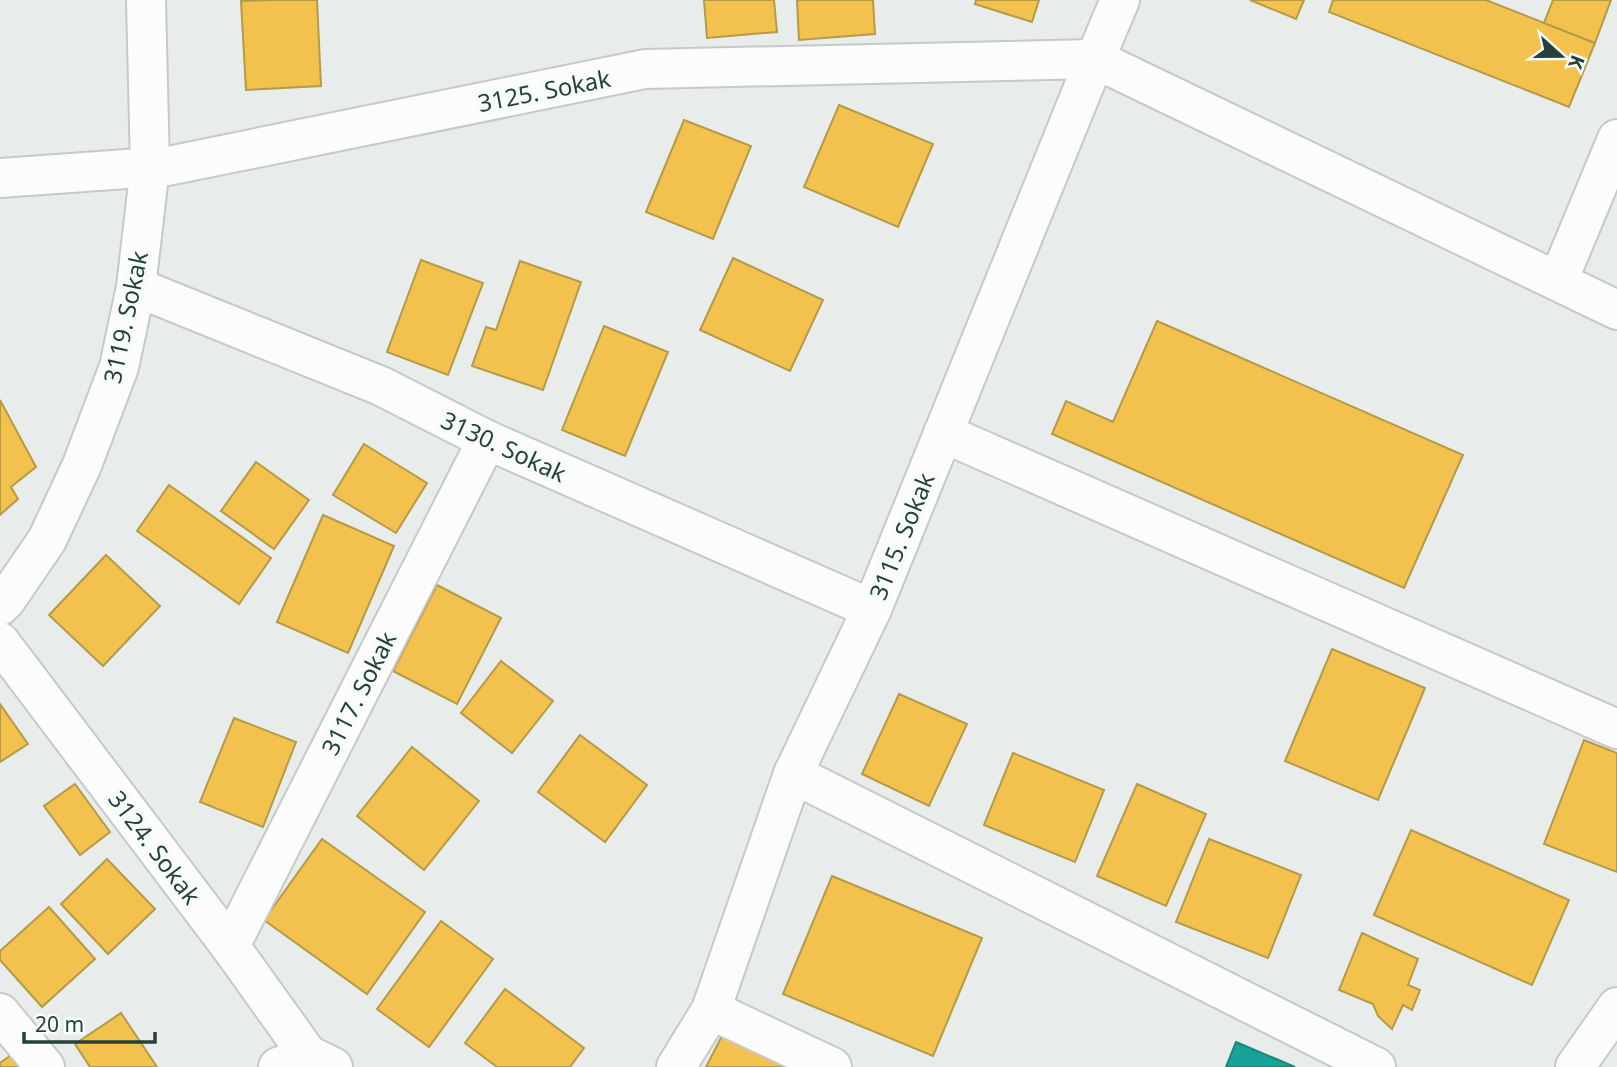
<svg xmlns="http://www.w3.org/2000/svg" width="1617" height="1067" font-family="'Noto Sans',sans-serif">
  <style>
    .homes { fill: #f2c14e; stroke: #b49b48; stroke-width: 2 }
    .public { fill: #17a398; stroke: #1b867c; stroke-width: 2 }
    .lines { fill: none; stroke-linecap: round; stroke-linejoin: round }
    .street-casing { stroke: #c5cac8; stroke-width: 42 }
    .street { stroke: #fcfcfc; stroke-width: 38 }
    .labels { text-anchor: middle; dominant-baseline: central; stroke-width: 7; stroke-linejoin: round; paint-order: stroke }
    .street-label { font-size: 24px; fill: #24423a; stroke: #f7fbf9 }
  </style>
  <rect width="100%" height="100%" fill="#e8edeb"/>
  <g class="homes">
    <polygon points="271,0 317,0 321,86 246,90 241,1"/>
    <polygon points="704,0 774,0 777,32 707,38"/>
    <polygon points="797,0 873,0 875,34 799,40"/>
    <polygon points="976,0 1039,0 1032,22 975,4"/>
    <polygon points="1250,0 1304,0 1296,19"/>
    <polygon points="1333,0 1486,0 1595,43 1569,107 1329,12"/>
    <polygon points="1553,0 1611,0 1595,43 1544,23"/>
    <polygon points="839,105 933,144 898,227 804,187"/>
    <polygon points="684,120 751,146 713,239 646,212"/>
    <polygon points="733,258 823,300 790,371 700,330"/>
    <polygon points="421,260 483,283 448,375 387,352"/>
    <polygon points="520,261 581,282 543,390 472,366 486,327 496,330"/>
    <polygon points="1157,321 1463,455 1404,588 1052,434 1066,401 1113,422"/>
    <polygon points="604,326 668,352 625,456 562,430"/>
    <polygon points="0,400 36,467 11,487 18,499 0,515"/>
    <polygon points="364,444 427,483 396,533 333,495"/>
    <polygon points="256,462 309,500 274,549 221,511"/>
    <polygon points="169,485 271,558 239,604 137,531"/>
    <polygon points="323,515 394,546 348,653 277,622"/>
    <polygon points="106,555 160,606 103,666 49,615"/>
    <polygon points="437,585 501,618 457,704 393,671"/>
    <polygon points="1332,649 1425,688 1378,800 1285,761"/>
    <polygon points="501,661 553,701 512,753 461,713"/>
    <polygon points="899,694 967,724 929,806 862,774"/>
    <polygon points="0,704 28,744 0,762"/>
    <polygon points="234,718 296,742 263,827 200,802"/>
    <polygon points="580,735 647,785 605,842 538,792"/>
    <polygon points="1584,740 1617,753 1617,872 1544,844"/>
    <polygon points="412,747 479,801 424,870 357,816"/>
    <polygon points="1013,753 1104,790 1075,862 984,825"/>
    <polygon points="75,784 110,832 80,855 44,806"/>
    <polygon points="1137,784 1206,814 1166,906 1097,876"/>
    <polygon points="1411,830 1569,900 1532,985 1374,915"/>
    <polygon points="322,839 425,912 367,994 264,920"/>
    <polygon points="1209,839 1301,875 1268,958 1176,922"/>
    <polygon points="107,859 155,909 108,954 61,904"/>
    <polygon points="832,876 982,938 933,1056 783,994"/>
    <polygon points="49,907 95,959 42,1007 0,960 0,951"/>
    <polygon points="441,921 493,959 429,1047 377,1009"/>
    <polygon points="1362,933 1418,959 1408,985 1420,990 1412,1010 1403,1005 1392,1029 1378,1016 1373,1004 1339,990"/>
    <polygon points="505,989 584,1048 570,1067 497,1067 465,1043"/>
    <polygon points="121,1013 157,1067 90,1067 75,1044"/>
    <polygon points="725,1030 789,1067 706,1067"/>
    <polygon points="14,1053 25,1067 0,1067 0,1063"/>
  </g>
  <polygon class="public" points="1236,1042 1295,1067 1226,1067"/>
  <g class="lines">
    <defs>
      <g id="street">
        <polyline points="0,178 168,166 645,69 1095,59 1617,310"/>
        <polyline points="1558,281 1617,139"/>
        <polyline points="136,287 381,386 487,440 872,609"/>
        <polyline points="943,433 1617,729"/>
        <polyline points="0,606 6,600 47,540 82,465 119,367 136,287 150,167 146,0"/>
        <polyline points="0,642 230,946 308,1055 333,1067"/>
        <polyline points="793,774 1376,1067"/>
        <polyline points="230,946 487,440"/>
        <polyline points="711,1010 832,1067"/>
        <polyline points="0,1013 45,1067"/>
        <polyline points="278,1067 308,1055"/>
        <polyline points="676,1067 711,1010 793,774 872,609 1095,59 1120,0"/>
        <polyline points="1575,1067 1617,1007"/>
      </g>
    </defs>
    <use href="#street" class="street-casing"/>
    <use href="#street" class="street"/>
  </g>
  <g class="labels">
    <g class="street-label">
      <text transform="translate(544 90) rotate(-11)">3125. Sokak</text>
      <text transform="translate(125 317) rotate(-78)">3119. Sokak</text>
      <text transform="translate(504 446) rotate(25)">3130. Sokak</text>
      <text transform="translate(901 536) rotate(-68)">3115. Sokak</text>
      <text transform="translate(358 693) rotate(-63)">3117. Sokak</text>
      <text transform="translate(155 847) rotate(53)">3124. Sokak</text>
    </g>
  </g>
  <g transform="translate(1561 56) rotate(111)" stroke="#f7fbf9" stroke-width="5" paint-order="stroke">
  <path d="M0-5L12 26L0 18L-12 26Z" fill="#24423a"/>
  <text y="-10" font-size="19" font-weight="bold" text-anchor="middle" fill="#24423a">K</text>
  </g>
  <path d="M24 1032v10h131v-10" fill="none" stroke="#24423a" stroke-width="3.5"/>
  <text x="35" y="1032" font-size="21" fill="#24423a" stroke="#f7fbf9" stroke-width="5" paint-order="stroke">20 m</text>
</svg>
